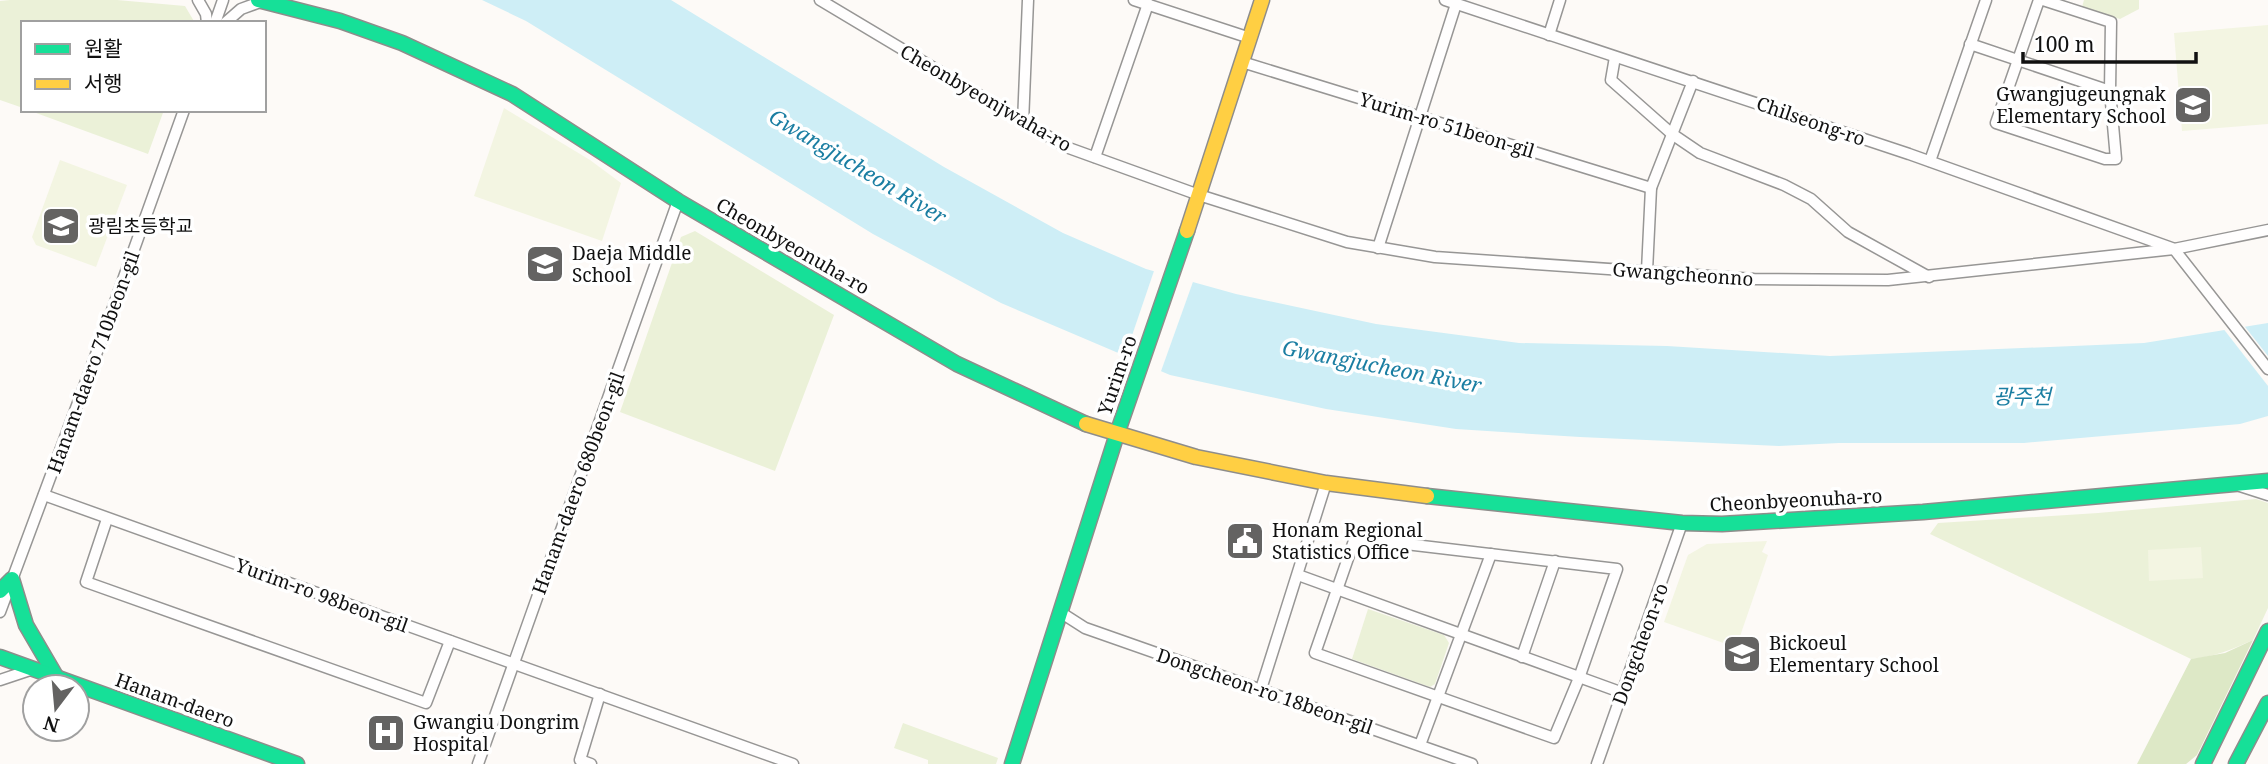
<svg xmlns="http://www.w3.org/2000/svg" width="2268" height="764" font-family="'Noto Serif','Noto Sans KR',serif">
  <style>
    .green { fill: #ebf1d8 }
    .forest { fill: #dde8c6 }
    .pitch { fill: #f3f5e2 }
    .water { fill: #ceeef6 }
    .pier { fill: #fdfaf7 }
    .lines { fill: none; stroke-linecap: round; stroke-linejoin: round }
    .street-casing { stroke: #979695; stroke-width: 13 }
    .fast-casing { stroke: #8e8d8b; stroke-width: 17 }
    .slow-casing { stroke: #8e8d8b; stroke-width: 17 }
    .street { stroke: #fffefe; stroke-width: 10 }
    .fast { stroke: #16e098; stroke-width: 14 }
    .slow { stroke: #ffcf43; stroke-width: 14 }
    .labels { text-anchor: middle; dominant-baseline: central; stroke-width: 7; stroke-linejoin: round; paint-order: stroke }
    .poi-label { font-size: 19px; fill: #111; stroke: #fff; text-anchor: start }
    .street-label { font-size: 19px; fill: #111; stroke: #fff }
    .water-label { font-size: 21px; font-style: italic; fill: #1b7ea2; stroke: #fff }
  </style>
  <rect width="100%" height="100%" fill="#fdfaf7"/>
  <g class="green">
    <polygon points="10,0 117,0 185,6 195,23 23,23 23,108 0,100 0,1"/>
    <polygon points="2084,0 2139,0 2139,9 2120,19 2082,7"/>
    <polygon points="28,110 164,110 148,154"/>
    <polygon points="695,231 834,315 775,471 620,412 681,237"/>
    <path d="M2256 499 2268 503V608L2253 640C2233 649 2214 657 2191 659L1930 534 1938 523 2098 513Z"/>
    <polygon points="1368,609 1444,635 1449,643 1435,684 1430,687 1352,659"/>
    <polygon points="903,723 998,758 996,764 928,764 928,760 894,748"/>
  </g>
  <polygon class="forest" points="2253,640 2197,755 2186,764 2137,764 2191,659 2225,653"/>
  <g class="pitch">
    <polygon points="2268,25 2268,124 2182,131 2174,33"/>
    <polygon points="504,108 590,160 621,183 602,241 474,196"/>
    <polygon points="60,160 127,185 96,267 36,245 32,237"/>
    <polygon points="1767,541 1762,552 1768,555 1737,645 1732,646 1664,622 1688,555 1707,544"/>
    <polygon points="2201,547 2203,578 2149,581 2148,550"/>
  </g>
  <polygon class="water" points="482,0 671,0 944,167 1063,233 1146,269 1236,294 1376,324 1519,343 1667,346 1830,356 2144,343 2268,323 2268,416 2240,424 2024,443 1839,443 1779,446 1580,437 1456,429 1326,409 1170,375 1001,303 873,234 526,21"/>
  <g class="pier">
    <polygon points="1155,268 1194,279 1160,374 1124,359"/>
    <polygon points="2242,323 2268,356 2268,386 2222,327"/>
  </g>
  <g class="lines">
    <defs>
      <g id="street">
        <polyline points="198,0 206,14 207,23"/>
        <polyline points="820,0 1066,147 1199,195 1347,242 1435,257 1754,279 1888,280 2174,249 2268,230"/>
        <polyline points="1134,0 1250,38"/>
        <polyline points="1445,0 1909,154 2172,248"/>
        <polyline points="2039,0 1996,123 2105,159 2116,159 2110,91 2111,22 2043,0"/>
        <polyline points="215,23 223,0"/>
        <polyline points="225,23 241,9 263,1"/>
        <polyline points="1549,35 1560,0"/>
        <polyline points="1970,44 2110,91"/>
        <polyline points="1615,57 1611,80 1672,134 1700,153 1784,185 1811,199 1848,232 1929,277"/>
        <polyline points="1242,62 1651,188"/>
        <polyline points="1023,123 1028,0"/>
        <polyline points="1095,157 1148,4"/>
        <polyline points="1930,161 1986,0"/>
        <polyline points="1378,248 1456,4"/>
        <polyline points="2174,249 2268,369"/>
        <polyline points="1647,271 1651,188 1693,81"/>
        <polyline points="2240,486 2268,495"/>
        <polyline points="44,495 793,764"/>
        <polyline points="107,519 86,582 426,703 450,641"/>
        <polygon points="1355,538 1617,569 1579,678 1554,738 1315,653"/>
        <polyline points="1298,575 1623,693"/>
        <polyline points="0,612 101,341 184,110"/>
        <polyline points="1060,612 1085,628 1472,764"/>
        <polyline points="1522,657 1555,561"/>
        <polyline points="0,680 33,669"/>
        <polyline points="1261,689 1326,483"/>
        <polyline points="1420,745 1491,554"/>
        <polyline points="478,764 678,201"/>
        <polyline points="591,764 580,760 600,694"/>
        <polyline points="1597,764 1682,523"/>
      </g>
      <g id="fast">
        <polyline points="258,0 340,21 402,43 512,94 678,201 957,364 1086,424"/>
        <polyline points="1427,496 1682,523 1722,524 1923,512 2268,481"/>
        <polyline points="0,591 12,579 26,625 57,678"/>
        <polyline points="0,657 297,764"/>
        <polyline points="1012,764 1117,434 1187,231"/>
        <polyline points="2203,764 2268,631"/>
        <polyline points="2236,764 2268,703"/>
      </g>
      <g id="slow">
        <polyline points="1187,231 1262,0"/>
        <polyline points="1086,424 1196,457 1326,483 1427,496"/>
      </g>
    </defs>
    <use href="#street" class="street-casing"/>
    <use href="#fast" class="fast-casing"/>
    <use href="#slow" class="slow-casing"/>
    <use href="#street" class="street"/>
    <use href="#fast" class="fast"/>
    <use href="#slow" class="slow"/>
  </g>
  <defs>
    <symbol id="school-square" viewBox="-11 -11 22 22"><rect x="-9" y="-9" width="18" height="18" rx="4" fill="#646362" stroke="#fff"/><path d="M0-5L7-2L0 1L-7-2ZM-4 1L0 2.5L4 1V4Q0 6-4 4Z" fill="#fff"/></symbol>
    <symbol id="civic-square" viewBox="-11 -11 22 22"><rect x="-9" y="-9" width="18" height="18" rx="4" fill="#646362" stroke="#fff"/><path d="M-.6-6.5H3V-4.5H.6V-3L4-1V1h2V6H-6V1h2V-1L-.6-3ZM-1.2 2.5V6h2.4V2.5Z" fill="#fff"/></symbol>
    <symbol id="hospital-square" viewBox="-11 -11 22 22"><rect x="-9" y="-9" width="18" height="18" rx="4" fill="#646362" stroke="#fff"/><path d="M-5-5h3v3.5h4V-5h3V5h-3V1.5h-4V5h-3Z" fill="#fff"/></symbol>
  </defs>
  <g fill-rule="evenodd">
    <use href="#school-square" x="2171" y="83" width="44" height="44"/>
    <use href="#school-square" x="39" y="204" width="44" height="44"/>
    <use href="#school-square" x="523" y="242" width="44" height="44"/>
    <use href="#civic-square" x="1223" y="519" width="44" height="44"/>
    <use href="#school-square" x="1720" y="632" width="44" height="44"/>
    <use href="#hospital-square" x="364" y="711" width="44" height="44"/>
  </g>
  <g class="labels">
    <g class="poi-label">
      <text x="2166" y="94" text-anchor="end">Gwangjugeungnak<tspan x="2166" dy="22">Elementary School</tspan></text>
      <text x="88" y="226">광림초등학교</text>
      <text x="572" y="253">Daeja Middle<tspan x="572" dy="22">School</tspan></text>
      <text x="1272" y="530">Honam Regional<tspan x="1272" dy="22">Statistics Office</tspan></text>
      <text x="1769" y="643">Bickoeul<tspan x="1769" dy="22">Elementary School</tspan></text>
      <text x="413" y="722">Gwangiu Dongrim<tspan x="413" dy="22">Hospital</tspan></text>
    </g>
    <g class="street-label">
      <text transform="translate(986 98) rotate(30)">Cheonbyeonjwaha-ro</text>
      <text transform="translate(1811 121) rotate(19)">Chilseong-ro</text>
      <text transform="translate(1447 125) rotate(17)">Yurim-ro 51beon-gil</text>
      <text transform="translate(793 246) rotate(30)">Cheonbyeonuha-ro</text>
      <text transform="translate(1683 274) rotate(4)">Gwangcheonno</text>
      <text transform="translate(93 362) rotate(-70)">Hanam-daero 710beon-gil</text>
      <text transform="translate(1117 375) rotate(-71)">Yurim-ro</text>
      <text transform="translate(578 483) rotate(-70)">Hanam-daero 680beon-gil</text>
      <text transform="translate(1796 500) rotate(-3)">Cheonbyeonuha-ro</text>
      <text transform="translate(322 595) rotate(20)">Yurim-ro 98beon-gil</text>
      <text transform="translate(1640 644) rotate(-70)">Dongcheon-ro</text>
      <text transform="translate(1265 691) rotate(19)">Dongcheon-ro 18beon-gil</text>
      <text transform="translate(175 700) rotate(20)">Hanam-daero</text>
    </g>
    <g class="water-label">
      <text transform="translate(858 166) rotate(31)">Gwangjucheon River</text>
      <text transform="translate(1382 366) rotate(11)">Gwangjucheon River</text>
      <text x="2022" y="396">광주천</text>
    </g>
  </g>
  <rect x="21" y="21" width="245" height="91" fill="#ffffff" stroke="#a0a0a0" stroke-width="2"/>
  <rect x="35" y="44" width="35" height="10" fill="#16e098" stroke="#a0a0a0" stroke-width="2"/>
  <text x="84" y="56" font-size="21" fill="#111111">원활</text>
  <rect x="35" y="79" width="35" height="10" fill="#ffcf43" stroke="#a0a0a0" stroke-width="2"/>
  <text x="84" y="91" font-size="21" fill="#111111">서행</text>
  <g transform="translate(56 708) rotate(196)"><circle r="33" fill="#ffffff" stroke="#a0a0a0" stroke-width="2"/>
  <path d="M0-5L12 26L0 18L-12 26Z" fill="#646362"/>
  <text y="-10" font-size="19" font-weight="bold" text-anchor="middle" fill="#111111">N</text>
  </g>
  <path d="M2023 52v10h173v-10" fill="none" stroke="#111111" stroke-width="3.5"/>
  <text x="2034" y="52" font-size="21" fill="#111111" stroke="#ffffff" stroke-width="5" paint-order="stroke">100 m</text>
</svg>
